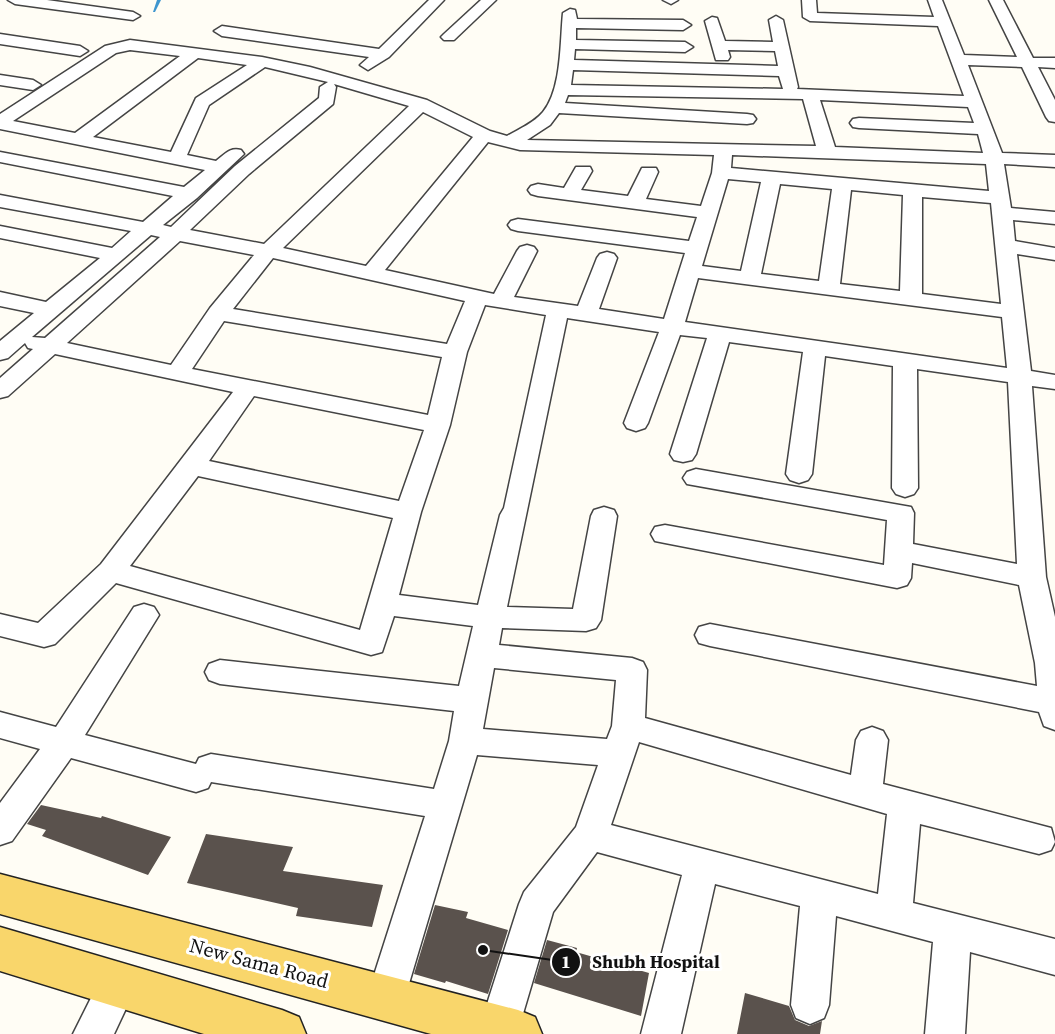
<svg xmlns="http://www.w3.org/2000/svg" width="1055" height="1034" font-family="'Source Serif 4',serif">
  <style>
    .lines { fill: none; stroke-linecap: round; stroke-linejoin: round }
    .stream { fill: #3f96cf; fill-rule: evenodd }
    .building { fill: #5a524d }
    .minor-casing { stroke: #444; stroke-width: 3 }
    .major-casing { stroke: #222; stroke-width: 3 }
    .minor { fill: #fff; fill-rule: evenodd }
    .major { fill: #f9d66b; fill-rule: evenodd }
    .labels { text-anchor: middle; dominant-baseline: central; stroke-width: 6; stroke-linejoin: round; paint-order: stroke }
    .near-street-label { font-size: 20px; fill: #111; stroke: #fff }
    .leader { fill: none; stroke: #111; stroke-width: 2 }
    .callout-dot { fill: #111; stroke: #fff; stroke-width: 2 }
    .mark-label { font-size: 18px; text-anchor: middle; font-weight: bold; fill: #fff }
    .callout-label { font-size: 18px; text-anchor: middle; font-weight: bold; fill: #111; stroke: #fff; stroke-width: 6; stroke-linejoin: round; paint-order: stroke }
  </style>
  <rect width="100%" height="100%" fill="#fffdf5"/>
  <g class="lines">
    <polygon class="stream" points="157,0 161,0 155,12 153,12"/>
  </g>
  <g class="building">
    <polygon points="41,805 101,818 102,816 171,837 148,875 42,836 46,830 27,824"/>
    <polygon points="206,834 293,847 283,871 383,885 372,927 296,916 298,908 187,883"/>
    <polygon points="435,905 468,912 466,918 508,930 488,994 446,981 445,983 414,974"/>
    <polygon points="547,940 577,948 576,952 649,973 641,1016 534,983"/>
    <polygon points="745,993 789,1006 795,1020 809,1026 822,1021 820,1034 737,1034"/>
  </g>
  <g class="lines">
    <defs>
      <g id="minor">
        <polygon points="8,0 47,0 133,12 140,16 133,20 15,4"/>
        <polygon points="429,0 444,0 389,57 368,70 360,65 369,57 222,36 214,31 222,26 379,49"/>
        <polygon points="481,0 496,0 454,40 444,40 441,37 444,34"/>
        <polygon points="663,0 678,0 671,4"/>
        <path d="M802 0H816L817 13 934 17 928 0H942L964 55 1017 57 989 0H1003L1033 58H1055V68L1038 67 1055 100V122L1049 121 1046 117 1022 67 968 65 1002 153 1055 155V167L1004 164 1011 208 1055 212V224L1013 220 1015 241 1055 248V260L1017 254 1031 371 1055 375V389L1032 386 1046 577 1055 617V730L1044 726 1039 712 710 646 699 643 695 635 699 627 710 624 1037 686 1035 663 1019 585 912 563 911 578 907 585 897 588 665 543 655 541 651 534 655 527 665 525 884 565 887 520 687 484 683 478 687 472 696 469 911 507 914 513 913 544 1017 564 1008 382 917 369 918 488 914 494 905 497 896 494 892 488 893 366 825 356 812 474 808 480 799 483 790 480 786 474 803 352 729 342 696 454 692 460 683 462 674 460 670 454 707 338 680 335 648 423 645 428 636 431 627 428 624 423 659 332 567 318 507 607 573 609 591 516 594 510 604 507 614 510 617 516 601 620 596 628 586 631 502 628 499 645 632 658 643 662 647 670 645 718 851 775 856 740 861 731 872 727 883 731 888 740 883 784 1051 828 1055 842 1051 850 1039 854 920 824 913 903 1055 939V975L970 952 965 1034H925L933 942 836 916 829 1005 824 1018 810 1024 796 1018 791 1005 800 906 715 884 681 1034H641L682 875 597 852 553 912 517 1034H481L479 1029 519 904 524 892 576 827 598 765 477 755 405 997 400 1010 386 1016 372 1010 367 997 425 816 211 782 208 788 196 792 71 758 12 841 0 845V803L40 749 0 738V712L56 727 134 607 144 604 154 607 159 615 85 735 196 764 199 758 211 754 434 789 449 741 454 711 220 684 209 680 205 672 209 664 220 660 459 686 473 626 394 616 382 652 371 655 116 583 55 644 44 647 0 636V614L38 623 101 564 233 392 55 354 8 396 0 398V378L33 349 28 348 25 343 8 358 0 360V341L34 313 0 306V292L46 302 100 258 0 238V226L112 248 131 231 0 207V195L143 222 173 196 0 162V152L184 187 205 170 0 129V114L105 46 130 40 262 57 310 67 427 100 490 131 507 136C519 129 534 123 543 112 562 89 560 41 563 13L570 9 575 10 577 19 683 20 691 25 683 30 576 28V40L685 42 693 47 685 52 575 49 574 60 778 66 775 51 728 50 730 57 728 60H716L705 21 712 17 717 18 725 41 773 42 769 20 776 16 783 20 798 87 797 89 964 96 938 26 810 21 803 17ZM130 50 180 56 75 133 13 121 116 53ZM198 58 247 65 196 98 171 152 93 137ZM265 67 328 82 320 87 319 98 235 166 171 227 163 225 197 198 244 154 241 150C230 147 225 154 216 161L187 155 209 105ZM573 70 779 76 783 89 571 85ZM334 84 409 106 264 244 190 230 249 174 333 104 336 87ZM568 95 803 99 816 146 527 140 550 125 559 113 747 124 753 123 756 119 753 115 747 114 565 103ZM820 100 968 107 974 123 859 118 853 119 850 123 853 127 859 128 978 134 983 153 835 147ZM423 112 473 137 366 266 283 248ZM488 142 520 150 714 155 712 173 701 206 646 199 658 172 656 168H642L628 196 581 190 592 171 590 167H576L564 188 538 184 531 186 528 190 531 194 538 196 697 217 689 241 518 219 511 221 508 225 511 229 518 231 685 253 664 319 599 309 617 258 614 254 607 252 600 254 597 258 578 306 514 297 537 251 534 247 527 245 520 247 517 251 494 294 385 270ZM732 155 986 164 989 191 731 168ZM728 179 761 182 741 271 702 266ZM780 184 832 189 819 281 761 274ZM851 190 903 195 900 291 840 284ZM922 197 991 203 1001 304 922 294ZM151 235 160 237 45 338 32 337ZM180 241 254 255 210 308 171 365 67 343ZM273 258 465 301 447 344 233 309ZM698 278 1002 317 1007 368 685 322ZM485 305 546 315 504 508 500 515 478 605 399 595 421 512 450 425 467 352ZM224 321 442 357 428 415 192 369ZM254 396 424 430 399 501 209 461ZM198 476 393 518 360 630 130 566ZM494 668 616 680 612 726 607 739 483 729ZM639 742 887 814 878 894 611 825Z"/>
        <polygon points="0,34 80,46 88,51 80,56 0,44"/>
        <polygon points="0,75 33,80 41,85 33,90 0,85"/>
        <polygon points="119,964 133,970 138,983 114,1034 73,1034 105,970"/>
      </g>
      <g id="major">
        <polygon points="0,874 518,1010 535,1017 542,1034 431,1034 0,914"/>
        <polygon points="0,927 282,1010 299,1017 306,1034 204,1034 0,971"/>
      </g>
    </defs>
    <use href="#minor" class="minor-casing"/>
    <use href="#major" class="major-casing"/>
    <use href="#minor" class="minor"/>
    <use href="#major" class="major"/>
  </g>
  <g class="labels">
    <g class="near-street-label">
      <text transform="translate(259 963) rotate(15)">New Sama Road</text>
    </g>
  </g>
  <path class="leader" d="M483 950L566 962"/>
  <g class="callout-dot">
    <circle cx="483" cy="950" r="6"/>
    <circle cx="566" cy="962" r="15"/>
  </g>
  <g class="mark-label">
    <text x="566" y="968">1</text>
  </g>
  <g class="callout-label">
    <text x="656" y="968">Shubh Hospital</text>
  </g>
</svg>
